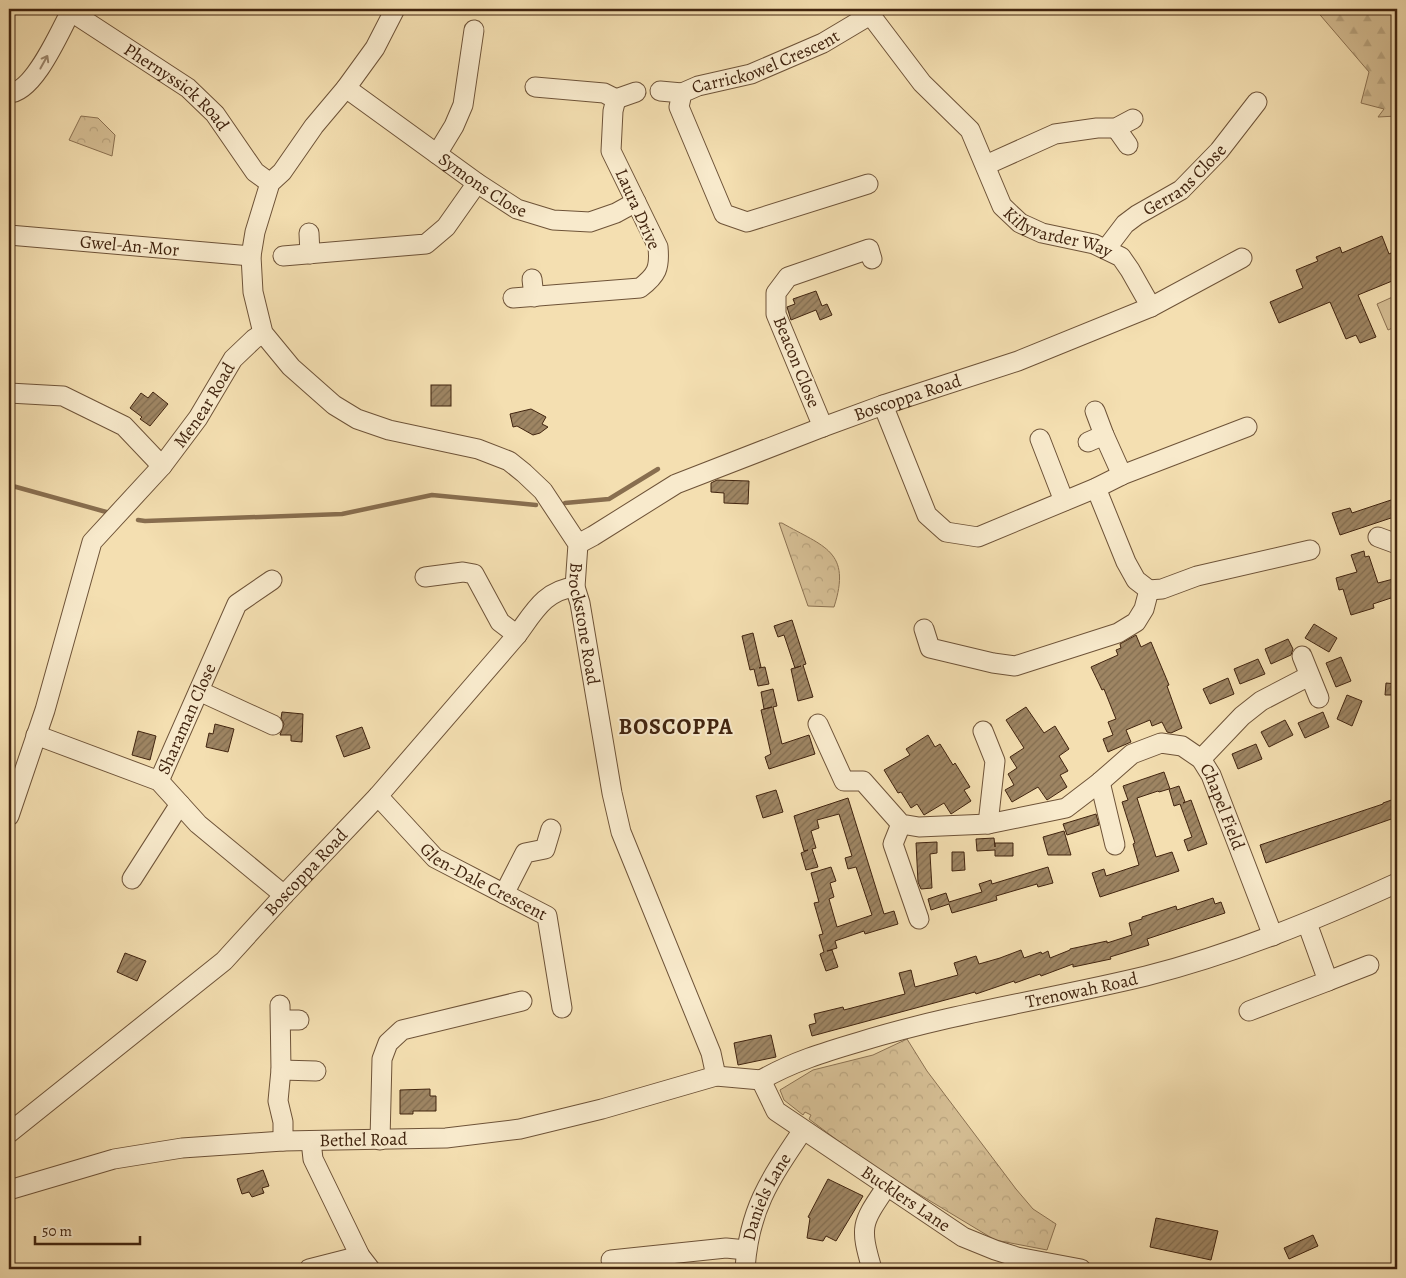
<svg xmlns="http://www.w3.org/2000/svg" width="1406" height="1278" font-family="Alegreya,serif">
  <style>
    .forest { fill: url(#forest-firs); stroke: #8c7252 }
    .park { fill: url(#park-crowns); stroke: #8c7252 }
    .pitch { fill: #d6bf95; stroke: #8c7252 }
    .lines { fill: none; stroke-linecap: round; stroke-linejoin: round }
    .stream { stroke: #886e4f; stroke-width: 4.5 }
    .building { fill: url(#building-hatch); stroke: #41240f }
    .minor-casing { stroke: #6e5338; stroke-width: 21 }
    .minor { stroke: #f8eacc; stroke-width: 19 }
    .oneway { stroke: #9c876e }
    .labels { text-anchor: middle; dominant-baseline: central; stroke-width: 4; stroke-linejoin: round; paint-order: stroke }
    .street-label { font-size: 18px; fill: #41240f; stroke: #f8eacc }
    .district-label { font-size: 22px; font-weight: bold; letter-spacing: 1px; fill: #41240f; stroke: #f8eacc }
  </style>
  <defs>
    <pattern id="forest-firs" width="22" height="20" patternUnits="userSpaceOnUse" patternTransform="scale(1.25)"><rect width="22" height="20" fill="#d6bf95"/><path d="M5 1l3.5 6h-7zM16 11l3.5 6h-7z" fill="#b9a47f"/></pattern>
    <pattern id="park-crowns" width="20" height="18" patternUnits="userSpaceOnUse" patternTransform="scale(1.25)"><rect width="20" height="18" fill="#d6bf95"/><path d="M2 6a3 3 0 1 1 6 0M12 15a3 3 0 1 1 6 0" fill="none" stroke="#b9a47f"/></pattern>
    <pattern id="building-hatch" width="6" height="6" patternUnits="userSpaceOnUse" patternTransform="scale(1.25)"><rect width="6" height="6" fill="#9e8563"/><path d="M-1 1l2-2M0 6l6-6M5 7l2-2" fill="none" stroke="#826d50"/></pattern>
  </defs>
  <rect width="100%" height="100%" fill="#f4dfb1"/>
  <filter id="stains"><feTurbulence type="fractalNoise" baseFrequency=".004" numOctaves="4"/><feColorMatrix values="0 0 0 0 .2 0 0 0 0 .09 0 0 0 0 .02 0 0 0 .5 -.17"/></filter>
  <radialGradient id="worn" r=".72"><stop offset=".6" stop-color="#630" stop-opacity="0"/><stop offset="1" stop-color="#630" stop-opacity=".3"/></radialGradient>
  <polygon class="forest" points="1315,9 1397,9 1397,116 1378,117 1384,109 1361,103 1369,72"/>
  <g class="park">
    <polygon points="81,116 98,118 115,135 112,156 69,140"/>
    <path d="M779 523H782C824 547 852 551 834 607L808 606Z"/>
    <polygon points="907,1039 927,1071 1016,1189 1033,1209 1056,1224 1047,1250 995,1240 892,1178 849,1149 809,1119 811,1115 805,1112 803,1115 784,1100 780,1090 813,1070 873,1055"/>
  </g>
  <polygon class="pitch" points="1397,295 1397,326 1388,330 1377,304"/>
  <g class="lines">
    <g class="stream">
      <polyline points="9,485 110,513"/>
      <polyline points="565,503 609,499 658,469"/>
      <polyline points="138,520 145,521 342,514 432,495 536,505"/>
    </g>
  </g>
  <g class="building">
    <polygon points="1382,236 1389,254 1397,250 1397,279 1358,295 1376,337 1360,343 1356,335 1346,339 1330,302 1279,323 1270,302 1303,288 1296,270 1318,261 1316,257 1340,247 1342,253"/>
    <polygon points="816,291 822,306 827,304 832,315 820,320 816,310 791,320 787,307 795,304 793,299"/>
    <rect x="431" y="385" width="20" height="21"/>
    <polygon points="153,392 168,404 150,426 140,419 142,417 130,408 141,393 148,398"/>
    <polygon points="531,409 546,417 542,424 548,427 540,433 533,435 517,426 513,427 510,414"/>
    <polygon points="717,480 749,481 748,504 724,503 724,493 711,492 711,483"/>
    <polygon points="1397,498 1397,516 1340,535 1332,513 1350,508 1352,513"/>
    <polygon points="1364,551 1365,557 1369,556 1378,583 1397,578 1397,596 1373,604 1374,608 1351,615 1343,589 1339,590 1336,578 1357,572 1351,555"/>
    <polygon points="792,620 806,664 803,665 813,697 798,701 791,669 801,666 795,668 784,635 778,637 774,626"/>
    <polygon points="1314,624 1337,638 1329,652 1305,638"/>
    <polygon points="753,633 761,667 759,668 765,667 769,684 758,686 754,669 750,670 742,636"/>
    <polygon points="1136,635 1141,647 1151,642 1169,685 1167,686 1182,728 1171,733 1167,732 1162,722 1152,726 1150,720 1126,730 1131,742 1108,752 1103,739 1113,735 1108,722 1116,719 1104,689 1102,690 1091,667 1118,655 1116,650 1121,648 1120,644"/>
    <polygon points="1288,639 1293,649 1291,655 1271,664 1265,649"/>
    <polygon points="1341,657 1351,681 1336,687 1326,663"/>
    <polygon points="1258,659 1265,674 1240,684 1234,669"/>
    <polygon points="1228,678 1234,694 1210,704 1203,689"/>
    <polygon points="1386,683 1397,684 1397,695 1385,695"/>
    <polygon points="773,689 777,706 773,707 782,744 809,735 815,754 769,769 765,757 771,754 761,710 772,707 764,709 761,692"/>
    <polygon points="1347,695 1362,701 1352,726 1337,719"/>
    <polygon points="1026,707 1044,733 1055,726 1069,749 1059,756 1068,771 1060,775 1067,787 1047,800 1038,787 1012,802 1005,790 1014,785 1008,774 1017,768 1010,757 1024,748 1006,720"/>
    <polygon points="282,712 303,714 302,742 291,741 291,735 280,735 284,724 281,718"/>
    <polygon points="1323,712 1329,727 1305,738 1298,723"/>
    <polygon points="1285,720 1293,735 1269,747 1261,732"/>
    <polygon points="215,724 234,729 228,752 206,747 209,733 213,734"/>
    <polygon points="362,727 370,748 344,757 336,736"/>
    <polygon points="138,731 156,736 150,760 132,755"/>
    <polygon points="928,735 935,747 940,744 953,765 955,763 970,787 964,790 971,801 951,814 944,803 924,815 917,804 911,808 901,792 898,793 884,770 910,755 906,749"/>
    <polygon points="1256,744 1262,759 1238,769 1232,754"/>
    <polygon points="1164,772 1170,789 1179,786 1185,802 1183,803 1191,800 1207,844 1188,851 1184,840 1192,837 1180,804 1174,806 1169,789 1159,792 1158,791 1137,798 1156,857 1172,852 1179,871 1100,897 1092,873 1104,869 1106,876 1139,865 1133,844 1135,843 1122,802 1128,800 1123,786"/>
    <polygon points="776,790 783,812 763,818 756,796"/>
    <polygon points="848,798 884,914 894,911 898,924 865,934 864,931 835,941 837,948 827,951 832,950 838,967 826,971 820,954 824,952 819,935 823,934 814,903 819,902 811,873 831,867 836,881 830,883 834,897 829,899 837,927 872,915 856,867 848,869 845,858 852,856 839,814 817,820 819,828 811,831 816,848 812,849 818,867 806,870 801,853 808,850 804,851 794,816"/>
    <polygon points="1397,798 1397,817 1266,863 1260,845 1383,804 1383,803"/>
    <polygon points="1096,814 1099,825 1067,835 1063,824"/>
    <polygon points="1064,831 1071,855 1048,855 1043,837"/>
    <polygon points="994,838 995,847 995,843 1013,843 1013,856 995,856 995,850 977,851 976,839"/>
    <polygon points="937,842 937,853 930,854 932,888 921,889 918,882 916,843"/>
    <polygon points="952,852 964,852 965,870 952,871"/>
    <polygon points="1048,867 1053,883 1038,887 1037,884 996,896 997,900 952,913 949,904 931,910 928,899 946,893 949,902 982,892 979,884 991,880 992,884"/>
    <polygon points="1213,898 1215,904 1221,902 1225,913 1147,939 1149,945 1110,957 1111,959 1073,967 1073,964 1041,976 1040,974 1015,983 1014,981 976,994 975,992 812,1036 809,1025 816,1023 814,1014 843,1007 844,1010 905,994 899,973 911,970 915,987 958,975 954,963 976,956 979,964 1000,958 1021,950 1024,958 1041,952 1042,954 1048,951 1050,958 1070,950 1070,949 1107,941 1107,943 1132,935 1129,923 1142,919 1142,917 1176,906 1177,910"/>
    <polygon points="125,953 146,961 137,981 117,972"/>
    <polygon points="771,1035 776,1057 738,1065 734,1043"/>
    <polygon points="430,1089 430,1096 436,1096 436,1111 413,1111 413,1114 400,1114 400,1090"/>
    <polygon points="263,1170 269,1186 262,1188 264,1193 252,1197 249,1192 242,1194 237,1179"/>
    <polygon points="828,1179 863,1196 836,1241 826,1236 823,1241 807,1238 810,1218 808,1217"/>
    <polygon points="1156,1218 1218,1231 1211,1260 1150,1247"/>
    <polygon points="1313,1235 1318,1246 1289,1259 1284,1248"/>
  </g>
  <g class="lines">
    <defs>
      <g id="minor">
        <path id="s1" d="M67 9 188 88 215 114 255 172 270 183"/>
        <path id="s2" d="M395 9 375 48 346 88 314 126 282 172 270 183 255 232 251 256 253 292 263 333 291 367 334 405 357 419 389 430 478 449 509 461 524 473 543 491 578 544 575 587 580 603 612 793 621 832 711 1053 716 1076"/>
        <path id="s3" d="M866 9 922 83 970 130 1002 206 1020 223 1042 233 1094 244 1121 257 1130 270 1151 307"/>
        <path id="s4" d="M346 88 477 183 517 209 553 220 590 222 616 213 636 202"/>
        <polyline points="660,91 682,93"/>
        <path d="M9 93C34 93 60 31 71 11"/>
        <polyline points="616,99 636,92"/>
        <polyline points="1116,128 1128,145"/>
        <polyline points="437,154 454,126 463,105 474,30"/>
        <polyline points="986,165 1055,134 1097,128 1116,128 1133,119"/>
        <path id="s5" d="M868 184 747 222 724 214 679 107 682 93 698 86 751 74 823 43 870 15"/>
        <polyline points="309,233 310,254"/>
        <path id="s6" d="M9 235 251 256"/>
        <path id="s7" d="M1106 249 1125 224 1137 215 1181 190 1219 151 1257 102"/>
        <polyline points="283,256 426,244 446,227 477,183"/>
        <polyline points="532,279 534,297"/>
        <path d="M513 298 640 288C657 275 660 268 658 247L611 151 613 111 616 99 604 93 535 87"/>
        <polyline points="9,393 63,396 124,426 162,466"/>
        <polyline points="883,405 927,515 946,532 978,537 1096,488 1122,475 1247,427"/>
        <polyline points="1095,411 1104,435 1122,475"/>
        <polyline points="823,427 776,314 776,293 788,277 869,249 872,259"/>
        <polyline points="1040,439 1064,501"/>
        <polyline points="1088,442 1104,435"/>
        <polyline points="1096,488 1126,562 1136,580 1149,590"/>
        <polyline points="1378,537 1397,544"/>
        <path id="s8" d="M578 544 593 536 676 484 823 427 883 405 1018 361 1151 307 1242 258"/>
        <polyline points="425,577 463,572 474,574 500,622 517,635"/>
        <polyline points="1149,590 1162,589 1197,576 1310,550"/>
        <polyline points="924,629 930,648 993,663 1015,666 1118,633 1136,622 1144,609 1149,590"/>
        <polyline points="1302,656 1319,698"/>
        <polyline points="199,691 273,725"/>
        <path id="s9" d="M818 724 844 781H863L901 824 919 827 988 824 1066 808 1100 782 1132 754 1161 743 1182 746 1201 759 1211 775 1273 936"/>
        <polyline points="983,731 995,761 988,824"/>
        <polyline points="36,735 159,781 198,824 284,895"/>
        <polyline points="1201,759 1242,716 1261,701 1309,676"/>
        <path id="s10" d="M159 781 237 604 272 580"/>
        <polyline points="1100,782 1115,845"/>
        <path id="s11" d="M378 796 435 858 547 916 562 1008"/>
        <path id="s12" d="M9 816 45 710 92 542 162 466 198 418 233 359 254 339 263 333"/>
        <polyline points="901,824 893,844 919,919"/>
        <polyline points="132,879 180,804"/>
        <polyline points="504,894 525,853 545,849 551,829"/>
        <polyline points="1328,981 1369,965"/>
        <polyline points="280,1005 281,1070 278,1101 283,1122 283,1141"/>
        <polyline points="1249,1011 1328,981 1307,923"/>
        <polyline points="281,1020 299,1020"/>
        <polyline points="281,1070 316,1071"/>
        <path id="s13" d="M761 1080C792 1062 825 1052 859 1042 953 1013 1051 999 1146 976 1233 954 1316 920 1397 883"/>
        <path id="s14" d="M761 1080 776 1111 963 1237 995 1250 1017 1257 1081 1269"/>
        <path id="s15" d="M9 1133 224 961 284 895 378 796 517 635C534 612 545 590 575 587"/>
        <polyline points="380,1140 382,1059 388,1043 402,1030 522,1001"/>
        <polyline points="311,1141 313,1159 360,1256 370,1269"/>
        <path id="s16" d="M9 1190 114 1159 182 1148 283 1141 446 1138 520 1129 602 1109 716 1076 761 1080"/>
        <polyline points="611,1260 726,1248 746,1250"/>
        <polyline points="309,1269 360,1256"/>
        <path id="s17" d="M745 1269C749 1209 770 1179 803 1130"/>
        <path d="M872 1269C859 1225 862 1223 887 1186"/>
      </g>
    </defs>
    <use href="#minor" class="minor-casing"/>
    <use href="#minor" class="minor"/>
  </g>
  <defs><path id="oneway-shaft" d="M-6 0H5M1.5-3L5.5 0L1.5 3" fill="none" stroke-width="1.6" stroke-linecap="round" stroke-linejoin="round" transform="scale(1.25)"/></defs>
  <use class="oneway" href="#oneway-shaft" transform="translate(44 62) rotate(-61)"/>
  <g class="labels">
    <g class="street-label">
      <text stroke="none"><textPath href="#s5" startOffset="371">Carrickowel Crescent</textPath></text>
      <text stroke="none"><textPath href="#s1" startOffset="135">Phernyssick Road</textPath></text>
      <text stroke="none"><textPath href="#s7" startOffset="106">Gerrans Close</textPath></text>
      <text stroke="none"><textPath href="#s4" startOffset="168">Symons Close</textPath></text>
      <text transform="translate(638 209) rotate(66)">Laura Drive</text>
      <text stroke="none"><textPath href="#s3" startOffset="306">Killyvarder Way</textPath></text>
      <text stroke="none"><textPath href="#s6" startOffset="121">Gwel-An-Mor</textPath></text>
      <text transform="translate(797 362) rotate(68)">Beacon Close</text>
      <text stroke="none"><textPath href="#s8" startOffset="362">Boscoppa Road</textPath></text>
      <text stroke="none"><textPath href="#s12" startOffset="464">Menear Road</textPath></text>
      <text stroke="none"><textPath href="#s2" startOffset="845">Brockstone Road</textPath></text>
      <text stroke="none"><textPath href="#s10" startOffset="68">Sharaman Close</textPath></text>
      <text stroke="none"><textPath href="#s9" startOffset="519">Chapel Field</textPath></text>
      <text stroke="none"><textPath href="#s15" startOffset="396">Boscoppa Road</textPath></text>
      <text stroke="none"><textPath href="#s11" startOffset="138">Glen-Dale Crescent</textPath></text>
      <text stroke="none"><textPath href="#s13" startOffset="334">Trenowah Road</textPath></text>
      <text stroke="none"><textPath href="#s16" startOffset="360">Bethel Road</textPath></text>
      <text stroke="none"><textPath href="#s17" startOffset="76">Daniels Lane</textPath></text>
      <text stroke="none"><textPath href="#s14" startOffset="191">Bucklers Lane</textPath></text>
    </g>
    <g class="district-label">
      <text x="676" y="727">BOSCOPPA</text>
    </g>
  </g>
  <rect width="1406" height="1278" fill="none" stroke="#f4dfb1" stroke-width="30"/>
  <rect x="10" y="10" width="1386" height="1258" fill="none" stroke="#41240f" stroke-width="2.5"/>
  <rect x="15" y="15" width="1376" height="1248" fill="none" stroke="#41240f"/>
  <path d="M35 1236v8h105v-8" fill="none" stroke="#41240f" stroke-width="2.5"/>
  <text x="42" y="1236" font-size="15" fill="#41240f" stroke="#f8eacc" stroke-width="4" paint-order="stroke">50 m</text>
  <rect width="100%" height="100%" filter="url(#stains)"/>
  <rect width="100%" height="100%" fill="url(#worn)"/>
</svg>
